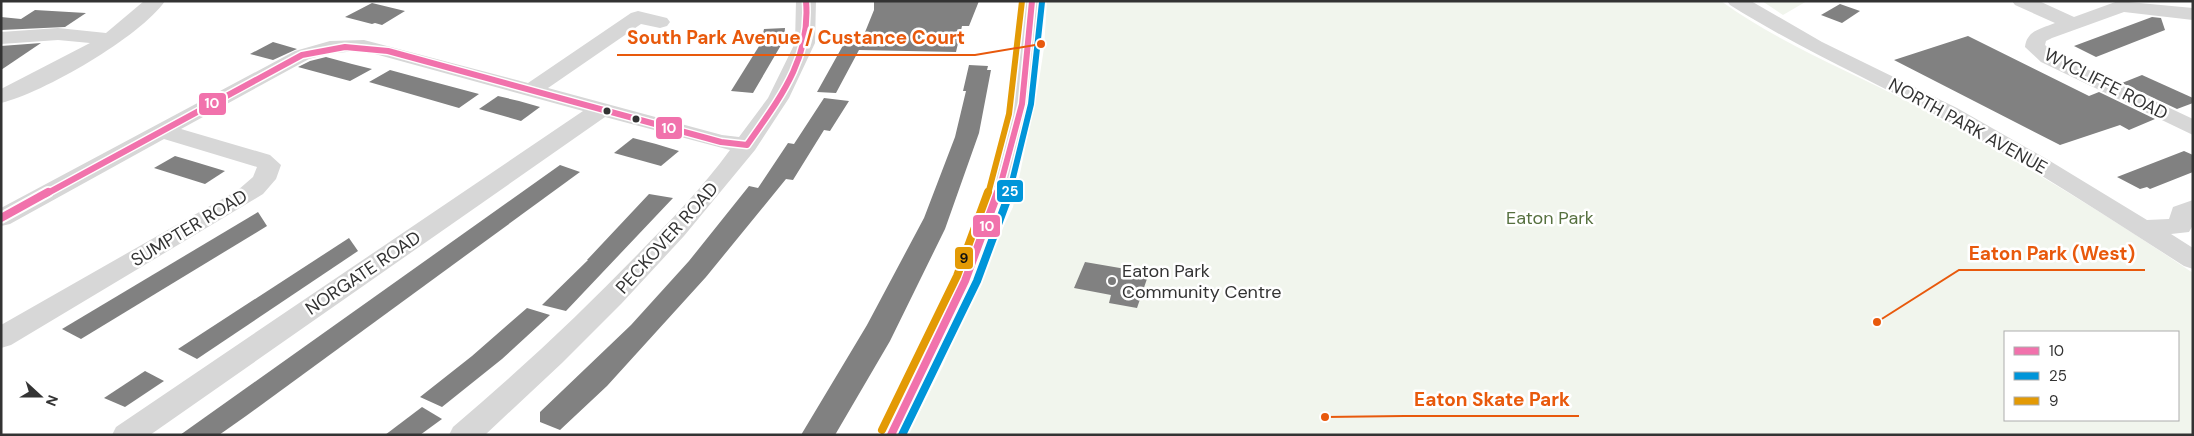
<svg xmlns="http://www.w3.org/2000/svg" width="2194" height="436" font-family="'DM Sans',sans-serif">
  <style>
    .green { fill: #f1f5ed; fill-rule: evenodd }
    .building { fill: #818181 }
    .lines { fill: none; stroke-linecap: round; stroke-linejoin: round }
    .street { fill: #d7d7d7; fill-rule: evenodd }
    .bus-1-far1-casing { stroke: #fff; stroke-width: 9 }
    .bus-1-casing { stroke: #fff; stroke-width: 12 }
    .bus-2-far1-casing { stroke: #fff; stroke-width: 9 }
    .bus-2-casing { stroke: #fff; stroke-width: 12 }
    .bus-3-far1-casing { stroke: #fff; stroke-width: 9 }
    .bus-3-casing { stroke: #fff; stroke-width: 12 }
    .bus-1-far1 { stroke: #f172ac; stroke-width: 6 }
    .bus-1 { stroke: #f172ac; stroke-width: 8 }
    .bus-2-far1 { stroke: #0095d9; stroke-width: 6 }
    .bus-2 { stroke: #0095d9; stroke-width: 8 }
    .bus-3-far1 { stroke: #e39a05; stroke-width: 6 }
    .bus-3 { stroke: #e39a05; stroke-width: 8 }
    .bus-dot { fill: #333; stroke: #fff; stroke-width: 2 }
    .poi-dot { fill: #7a7a7a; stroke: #fff; stroke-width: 2 }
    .labels { text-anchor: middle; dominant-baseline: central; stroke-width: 5; stroke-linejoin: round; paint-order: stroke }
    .street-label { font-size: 18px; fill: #333; stroke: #fff }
    .park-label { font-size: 18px; fill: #56703f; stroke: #fff }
    .poi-label { font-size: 18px; fill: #333; stroke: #fff; text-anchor: start }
    .leader { fill: none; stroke: #e8590c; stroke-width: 2 }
    .callout-dot { fill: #e8590c; stroke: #fff; stroke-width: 2 }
    .callout-label { font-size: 19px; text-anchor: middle; font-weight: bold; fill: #e8590c; stroke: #fff; stroke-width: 5; stroke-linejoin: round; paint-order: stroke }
    .line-badge { stroke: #fff; stroke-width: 2 }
    .badge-label { font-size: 14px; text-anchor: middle; font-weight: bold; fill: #fff }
    .pale-badge-label { font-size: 14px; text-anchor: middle; font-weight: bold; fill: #111 }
  </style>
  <rect width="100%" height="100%" fill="#fff"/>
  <g class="green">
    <path d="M1047 1H1721C1780 44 1850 71 1914 105 2010 156 2103 212 2193 273V435H908L943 366 992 250 1013 207 1038 87 1044 48ZM2005 332H2178V420H2005Z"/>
    <polygon points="1762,1 1807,1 1783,15"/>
  </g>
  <g class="building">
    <polygon points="874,1 979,1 969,26 962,26 956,52 859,50 836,93 817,92 846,40 859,47 874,10"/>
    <polygon points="372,3 405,11 382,25 375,23 372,24 345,17"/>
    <polygon points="1840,4 1860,11 1842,23 1821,15"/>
    <polygon points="35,10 86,13 65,27 1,30 1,17 21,19"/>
    <polygon points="2152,17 2161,18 2165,30 2096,57 2074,46"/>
    <polygon points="785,28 784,40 753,93 731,91 761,43 764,29"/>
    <polygon points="1968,36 2089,96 2099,92 2155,119 2129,130 2120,125 2060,145 1894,60"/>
    <polygon points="273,42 297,49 273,60 250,54"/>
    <polygon points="41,43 1,70 1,46"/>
    <polygon points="326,57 352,64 372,69 350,81 298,67 310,61"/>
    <polygon points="969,65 988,66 987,70 991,70 979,133 945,229 890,341 835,435 801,435 867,325 924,218 955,137 966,91 963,91"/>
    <polygon points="390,70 434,82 479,94 459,108 369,82"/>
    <polygon points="2142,75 2193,98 2193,103 2177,109 2122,83"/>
    <polygon points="498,96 519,101 540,107 521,121 479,109"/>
    <polygon points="824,98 849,101 830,131 824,130 793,180 786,179 706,277 607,386 560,430 540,422 540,412 631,325 689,261 749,186 758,188 788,143 794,144"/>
    <polygon points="633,138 656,144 679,151 661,166 614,153"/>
    <polygon points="2184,151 2193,155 2193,172 2150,189 2147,187 2140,189 2117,177"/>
    <polygon points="175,156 192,161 225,171 205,184 154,168"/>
    <polygon points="560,165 580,172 246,416 219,435 180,435"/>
    <polygon points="649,194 673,198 566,311 542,305 588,260 587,260"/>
    <polygon points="258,212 267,226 81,339 62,329"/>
    <polygon points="349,238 358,251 197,359 178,349"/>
    <polygon points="1085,262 1149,273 1137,308 1109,303 1111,295 1074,288"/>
    <polygon points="527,308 550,315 502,359 442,407 420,397 472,356"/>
    <polygon points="145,371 164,381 125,407 104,398"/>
    <polygon points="422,407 442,419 420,435 385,435"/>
  </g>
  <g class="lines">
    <g class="street">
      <path d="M144 1H165C140 37 43 93 1 103V89L90 43 58 40 1 44V32L58 28 106 33Z"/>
      <path d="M796 1H816L815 43 789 98 755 150 684 236 622 303 562 363 485 435H449L453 427C518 372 580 314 639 253 671 220 703 187 730 150L605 117 150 435H112L116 427 583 111 375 54C352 50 332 52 309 59L181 129 270 155 281 165 276 179 263 194 11 345 1 348V325L238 190 253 177 257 167 164 139 10 224 1 226V208L295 51 330 41 364 40 528 83 631 13 638 11 667 18 670 22 667 26 660 28 641 24 548 88 722 135 739 137 768 98 795 43Z"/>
      <path d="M1022 1H1042C1040 40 1038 79 1030 118 1007 230 957 333 906 435H876C929 333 982 230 1008 118 1016 79 1019 40 1022 1Z"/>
      <path d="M1727 1H1751L1822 42 1957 108 2050 161 2147 220 2169 219 2173 207 2193 200V225L2189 232 2171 234 2193 248V269L2184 266C2104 215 2025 162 1941 118 1871 80 1798 48 1730 5Z"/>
      <path d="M2012 1H2039L2074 17 2118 1 2193 8V20L2124 12 2052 38 2046 41 2045 45 2055 54 2193 119V135L2041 62 2025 47C2027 30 2041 29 2055 23L2015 5Z"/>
    </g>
    <defs>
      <g id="bus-1-far1">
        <path d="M46 194 302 55 345 47 388 51 721 142 747 145C779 99 811 60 806 1"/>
        <polyline points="998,194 1022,104 1032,1"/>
      </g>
      <g id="bus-1">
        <polyline points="1,218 48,192"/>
        <polyline points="891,435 965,281 998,192"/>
      </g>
      <polyline id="bus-2-far1" points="1009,194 1031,104 1042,2"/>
      <polyline id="bus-2" points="902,435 977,281 1010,192"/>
      <polyline id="bus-3-far1" points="988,194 1009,114 1022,1"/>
      <polyline id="bus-3" points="882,430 957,276 988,192"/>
    </defs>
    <use href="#bus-1-far1" class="bus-1-far1-casing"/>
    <use href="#bus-1" class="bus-1-casing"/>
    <use href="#bus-2-far1" class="bus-2-far1-casing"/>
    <use href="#bus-2" class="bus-2-casing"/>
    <use href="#bus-3-far1" class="bus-3-far1-casing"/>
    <use href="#bus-3" class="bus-3-casing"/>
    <use href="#bus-1-far1" class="bus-1-far1"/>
    <use href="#bus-1" class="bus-1"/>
    <use href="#bus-2-far1" class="bus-2-far1"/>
    <use href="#bus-2" class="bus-2"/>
    <use href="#bus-3-far1" class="bus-3-far1"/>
    <use href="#bus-3" class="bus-3"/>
  </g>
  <g class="bus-dot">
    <circle cx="607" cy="111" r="4.5"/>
    <circle cx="636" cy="119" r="4.5"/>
  </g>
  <circle class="poi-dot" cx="1112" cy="281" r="5"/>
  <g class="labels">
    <g class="street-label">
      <text transform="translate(2106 84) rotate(27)">WYCLIFFE ROAD</text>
      <text transform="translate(1968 126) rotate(29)">NORTH PARK AVENUE</text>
      <text transform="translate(189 228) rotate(-31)">SUMPTER ROAD</text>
      <text transform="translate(667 238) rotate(-48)">PECKOVER ROAD</text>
      <text transform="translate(363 273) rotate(-34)">NORGATE ROAD</text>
    </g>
    <g class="park-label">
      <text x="1550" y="218">Eaton Park</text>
    </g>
    <g class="poi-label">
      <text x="1122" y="271">Eaton Park<tspan x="1122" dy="21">Community Centre</tspan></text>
    </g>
  </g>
  <path class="leader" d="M1041 44L975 55H617M1877 322L1959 270H2145M1325 417L1404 416H1579"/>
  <g class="callout-dot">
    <circle cx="1041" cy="44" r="5"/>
    <circle cx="1877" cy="322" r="5"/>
    <circle cx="1325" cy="417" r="5"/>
  </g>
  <g class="callout-label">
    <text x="796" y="44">South Park Avenue / Custance Court</text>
    <text x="2052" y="260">Eaton Park (West)</text>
    <text x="1492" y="406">Eaton Skate Park</text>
  </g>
  <g class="line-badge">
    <rect x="198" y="92" width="29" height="24" rx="5" fill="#f172ac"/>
    <rect x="655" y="116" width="28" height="24" rx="5" fill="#f172ac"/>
    <rect x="996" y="179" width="28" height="24" rx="5" fill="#0095d9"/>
    <rect x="972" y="214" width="29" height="24" rx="5" fill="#f172ac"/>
    <rect x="954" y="246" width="20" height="24" rx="5" fill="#e39a05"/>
  </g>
  <g class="badge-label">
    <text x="212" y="108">10</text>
    <text x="669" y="133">10</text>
    <text x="1010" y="196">25</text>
    <text x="987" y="231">10</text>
  </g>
  <g class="pale-badge-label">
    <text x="964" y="263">9</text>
  </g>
  <rect width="2194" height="436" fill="none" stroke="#333333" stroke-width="5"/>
  <rect x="2004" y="331" width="175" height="90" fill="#ffffff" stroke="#adadad"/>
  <rect x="2014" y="347" width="25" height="8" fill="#f172ac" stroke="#adadad"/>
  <text x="2049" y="356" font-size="15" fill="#333333">10</text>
  <rect x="2014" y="372" width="25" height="8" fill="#0095d9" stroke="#adadad"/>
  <text x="2049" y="381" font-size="15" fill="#333333">25</text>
  <rect x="2014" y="397" width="25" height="8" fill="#e39a05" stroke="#adadad"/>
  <text x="2049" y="406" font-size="15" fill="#333333">9</text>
  <g transform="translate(40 396) rotate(111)" stroke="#ffffff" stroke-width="4" paint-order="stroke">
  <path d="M0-4L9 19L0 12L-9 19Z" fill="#333333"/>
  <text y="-8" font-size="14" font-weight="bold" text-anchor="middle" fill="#333333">N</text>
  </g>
</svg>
